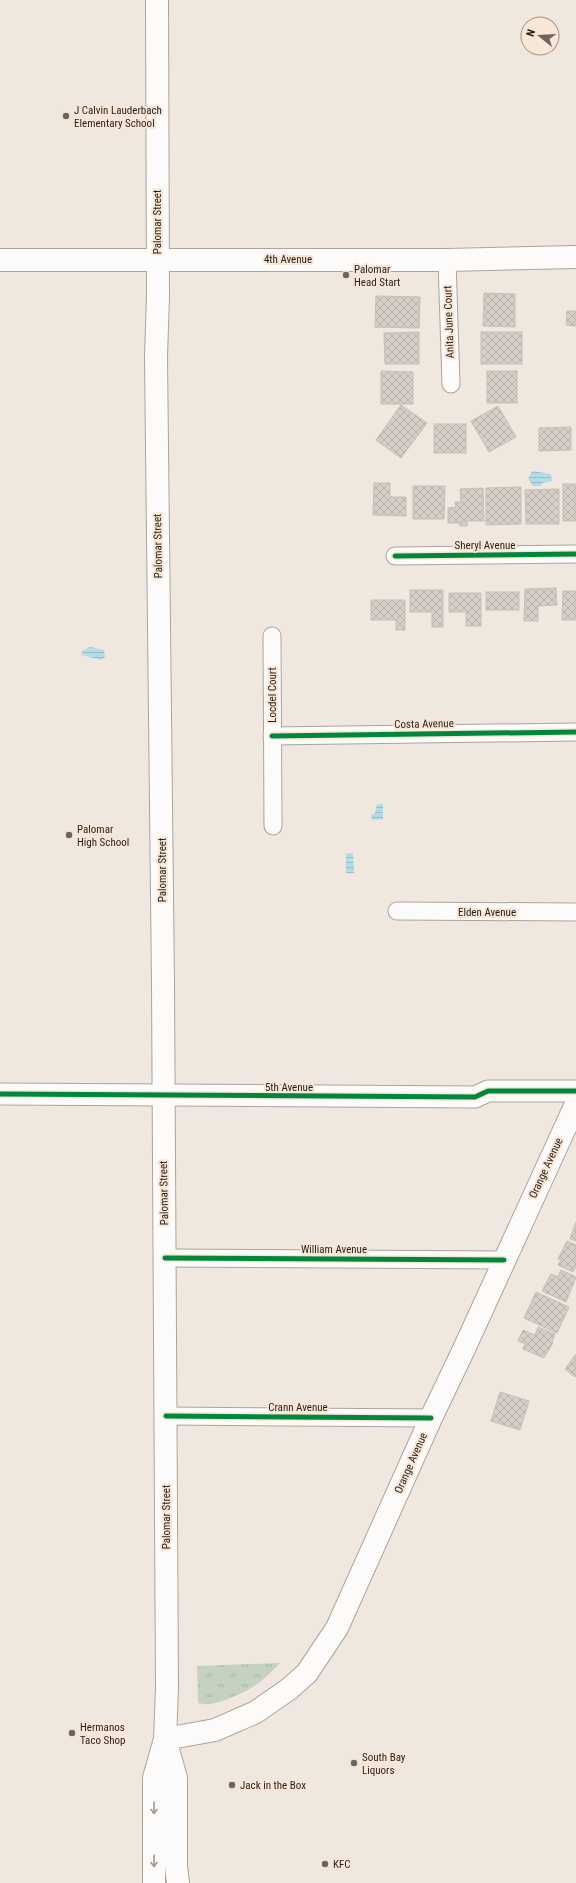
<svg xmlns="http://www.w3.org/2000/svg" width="576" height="1883" font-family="'Roboto Condensed',sans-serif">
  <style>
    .grass { fill: url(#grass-tufts) }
    .water { fill: url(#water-rules) }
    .building { fill: url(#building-cross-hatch); stroke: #c6beb7 }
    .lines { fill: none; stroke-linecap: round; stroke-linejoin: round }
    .minor-casing { stroke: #aba49d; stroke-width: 19 }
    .tertiary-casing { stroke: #aba49d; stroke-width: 23 }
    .secondary-casing { stroke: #aba49d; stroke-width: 24 }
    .primary-casing { stroke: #aba49d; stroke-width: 24 }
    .minor { stroke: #fdfbfa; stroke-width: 17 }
    .tertiary { stroke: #fdfbfa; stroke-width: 21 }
    .secondary { stroke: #fdfbfa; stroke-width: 22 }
    .primary { stroke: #fdfbfa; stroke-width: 22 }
    .cycleway-casing { stroke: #f8e6d6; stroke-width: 8 }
    .cycleway { stroke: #00873e; stroke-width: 5 }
    .oneway { stroke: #9c9895 }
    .poi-dot { fill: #6c655e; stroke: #f8e6d6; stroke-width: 1.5 }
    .labels { text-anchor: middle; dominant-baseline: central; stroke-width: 4; stroke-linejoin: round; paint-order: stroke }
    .poi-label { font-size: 11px; fill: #251f19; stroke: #f8e6d6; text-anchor: start }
    .street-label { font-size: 11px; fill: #251f19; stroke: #f8e6d6 }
  </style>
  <defs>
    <pattern id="grass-tufts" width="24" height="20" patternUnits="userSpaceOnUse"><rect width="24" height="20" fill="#c5d2c1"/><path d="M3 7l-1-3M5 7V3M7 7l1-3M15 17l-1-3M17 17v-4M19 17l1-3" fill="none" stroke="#a9b4a5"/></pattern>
    <pattern id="water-rules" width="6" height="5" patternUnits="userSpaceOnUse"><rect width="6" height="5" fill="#b3dce6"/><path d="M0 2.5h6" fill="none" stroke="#9abcc5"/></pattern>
    <pattern id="building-cross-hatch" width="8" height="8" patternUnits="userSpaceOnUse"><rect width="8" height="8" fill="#d6cfc8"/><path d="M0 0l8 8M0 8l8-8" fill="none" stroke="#b8b1ab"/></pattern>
  </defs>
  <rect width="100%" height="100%" fill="#f0e7de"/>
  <path class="grass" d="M280 1663C273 1670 266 1677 259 1683 246 1692 212 1709 198 1703L197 1666Z"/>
  <g class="water">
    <polygon points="532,471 551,474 552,481 542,483 541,486 533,486 528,479"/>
    <polygon points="90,647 104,650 105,657 101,660 81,655 82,651"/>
    <polygon points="377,804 383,804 383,819 372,820 371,815 375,813"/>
    <polygon points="348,853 353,853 354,873 346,873 346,854"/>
  </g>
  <g class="building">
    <polygon points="484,293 515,294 515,327 483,326"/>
    <polygon points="376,296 420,297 419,328 375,327"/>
    <polygon points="567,311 576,311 576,326 566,325"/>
    <polygon points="419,332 419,364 385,364 384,333"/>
    <rect x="481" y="332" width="41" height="32"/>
    <polygon points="381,371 413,372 413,404 381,404"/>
    <rect x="487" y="371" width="30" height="32"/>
    <polygon points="401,405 427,423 401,458 376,440"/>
    <polygon points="498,406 516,437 489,452 471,421"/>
    <rect x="434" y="424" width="32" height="29"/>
    <polygon points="571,427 571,450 539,451 539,428"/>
    <polygon points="374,483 390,483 390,497 406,497 406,516 373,515"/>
    <rect x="563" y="484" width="13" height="37"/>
    <polygon points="413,486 445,486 444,519 413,519"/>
    <polygon points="521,487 521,524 486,525 486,488"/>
    <polygon points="483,488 484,521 467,521 467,526 460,526 460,523 448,523 448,508 456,507 455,502 461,502 460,489"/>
    <polygon points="559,489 559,524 526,524 525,490"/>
    <polygon points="556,588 557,605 538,606 538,621 524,621 525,589"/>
    <polygon points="410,590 443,590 443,627 432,627 432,612 410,612"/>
    <polygon points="563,591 576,591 576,620 562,620"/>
    <rect x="486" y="592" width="33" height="18"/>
    <polygon points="449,593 481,593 481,626 466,626 466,612 449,612"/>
    <polygon points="371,600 405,600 405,630 396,630 396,620 371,620"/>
    <polygon points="576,1222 576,1241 570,1239"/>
    <polygon points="567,1241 576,1245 576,1267 573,1272 558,1265 561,1260 558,1259"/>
    <polygon points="561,1270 576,1277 566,1302 542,1291 551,1274 558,1277"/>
    <polygon points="536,1292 569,1307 557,1333 524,1318"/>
    <polygon points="538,1327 555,1334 552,1342 553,1343 544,1358 523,1349 525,1344 518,1341 523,1330 535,1335"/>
    <polygon points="576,1354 576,1376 575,1377 565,1369"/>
    <polygon points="500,1392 529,1401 520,1430 491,1421"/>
  </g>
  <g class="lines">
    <defs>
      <g id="minor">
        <polyline points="447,260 451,384"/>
        <polyline points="395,556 576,554"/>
        <polyline points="272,636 273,826"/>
        <polyline points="272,736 576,732"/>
        <polyline points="397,911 576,912"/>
        <polyline points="165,1258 504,1260"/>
        <polyline points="166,1416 431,1418"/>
      </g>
      <polyline id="tertiary" points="0,1094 475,1097 488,1091 576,1091"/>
      <polyline id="secondary" points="157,0 158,296 156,357 163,984 167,1688 165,1739"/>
      <g id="primary">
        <polyline points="0,260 447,260 576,257"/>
        <polyline points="165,1739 215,1730 256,1712 289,1689 307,1673 337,1628 431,1418 464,1349 576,1104"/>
        <polyline points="165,1739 176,1778 176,1866 178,1883"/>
        <polyline points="154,1883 154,1778 165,1739"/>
      </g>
    </defs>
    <use href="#minor" class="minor-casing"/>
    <use href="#tertiary" class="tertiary-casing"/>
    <use href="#secondary" class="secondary-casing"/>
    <use href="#primary" class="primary-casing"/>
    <use href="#minor" class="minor"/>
    <use href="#tertiary" class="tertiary"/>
    <use href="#secondary" class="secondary"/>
    <use href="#primary" class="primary"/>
    <defs>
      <g id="cycleway">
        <polyline points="395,556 576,554"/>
        <polyline points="272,736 576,732"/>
        <polyline points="0,1094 475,1097 488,1091 576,1091"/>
        <polyline points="165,1258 504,1260"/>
        <polyline points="166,1416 431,1418"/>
      </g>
    </defs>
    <use href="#cycleway" class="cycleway-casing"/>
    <use href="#cycleway" class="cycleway"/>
  </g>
  <defs><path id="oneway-shaft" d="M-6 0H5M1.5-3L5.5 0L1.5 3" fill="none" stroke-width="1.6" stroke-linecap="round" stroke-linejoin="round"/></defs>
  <g class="oneway">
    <use href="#oneway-shaft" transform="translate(154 1808) rotate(90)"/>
    <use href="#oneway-shaft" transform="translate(154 1861) rotate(90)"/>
  </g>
  <g class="poi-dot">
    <circle cx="66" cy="116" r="4"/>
    <circle cx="346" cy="275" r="4"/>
    <circle cx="69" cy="835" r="4"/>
    <circle cx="72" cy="1733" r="4"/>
    <circle cx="354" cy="1763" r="4"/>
    <circle cx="232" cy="1785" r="4"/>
    <circle cx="325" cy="1864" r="4"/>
  </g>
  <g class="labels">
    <g class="poi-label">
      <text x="74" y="110">J Calvin Lauderbach<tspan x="74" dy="13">Elementary School</tspan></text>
      <text x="354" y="269">Palomar<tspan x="354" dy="13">Head Start</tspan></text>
      <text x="77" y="829">Palomar<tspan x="77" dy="13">High School</tspan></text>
      <text x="80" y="1727">Hermanos<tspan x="80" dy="13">Taco Shop</tspan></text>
      <text x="362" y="1757">South Bay<tspan x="362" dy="13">Liquors</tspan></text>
      <text x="240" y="1785">Jack in the Box</text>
      <text x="333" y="1864">KFC</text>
    </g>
    <g class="street-label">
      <text transform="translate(157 222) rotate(-90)">Palomar Street</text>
      <text x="288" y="259">4th Avenue</text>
      <text transform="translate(449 322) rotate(-92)">Anita June Court</text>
      <text x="485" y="545">Sheryl Avenue</text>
      <text transform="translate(158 546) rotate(-91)">Palomar Street</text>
      <text transform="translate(272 695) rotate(-90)">Locdel Court</text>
      <text transform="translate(424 724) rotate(-1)">Costa Avenue</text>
      <text transform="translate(162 870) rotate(-90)">Palomar Street</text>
      <text x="487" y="912">Elden Avenue</text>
      <text x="289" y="1087">5th Avenue</text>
      <text transform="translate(546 1168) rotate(-65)">Orange Avenue</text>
      <text transform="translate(164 1193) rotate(-91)">Palomar Street</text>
      <text x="334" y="1249">William Avenue</text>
      <text x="298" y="1407">Crann Avenue</text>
      <text transform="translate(411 1463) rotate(-66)">Orange Avenue</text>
      <text transform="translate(166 1517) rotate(-90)">Palomar Street</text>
    </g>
  </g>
  <g transform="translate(540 36) rotate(288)"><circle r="19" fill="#f8e6d6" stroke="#a4968a"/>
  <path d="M0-3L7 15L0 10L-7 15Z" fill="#6c655e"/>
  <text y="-6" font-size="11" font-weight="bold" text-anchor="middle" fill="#251f19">N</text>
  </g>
</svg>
